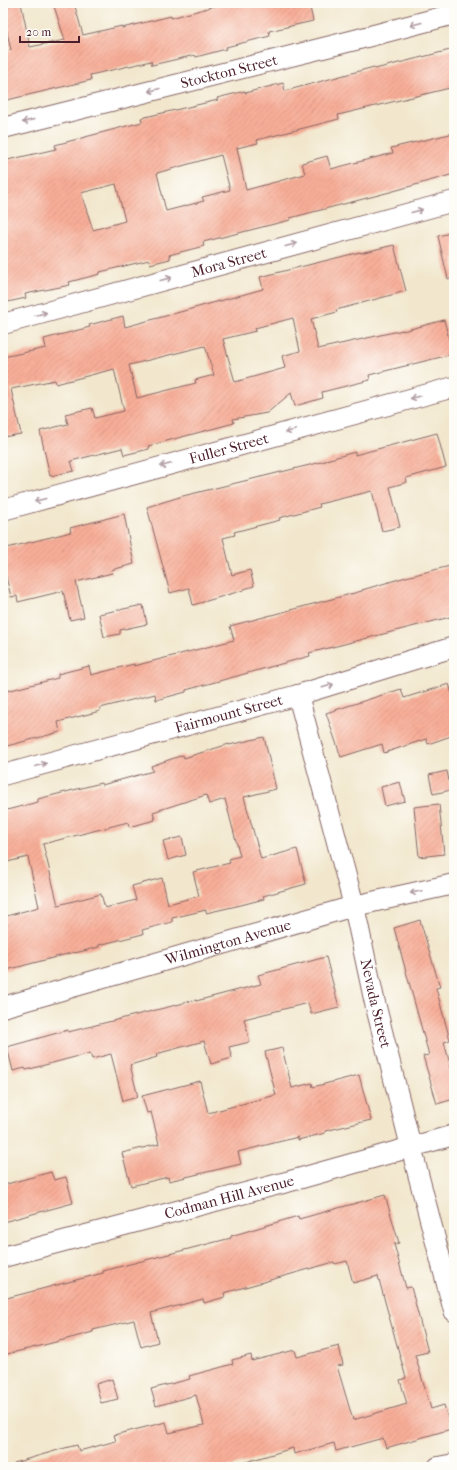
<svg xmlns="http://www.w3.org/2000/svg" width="457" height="1470" font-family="'IM FELL French Canon',serif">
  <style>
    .building { fill: url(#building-hatch); fill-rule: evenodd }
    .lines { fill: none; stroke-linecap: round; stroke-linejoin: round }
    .minor-casing { stroke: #856564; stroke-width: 22 }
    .minor { stroke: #fff; stroke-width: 20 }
    .oneway { stroke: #ae9aa0 }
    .labels { text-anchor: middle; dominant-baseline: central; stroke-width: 3.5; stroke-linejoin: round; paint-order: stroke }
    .street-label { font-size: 15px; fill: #4a1f2b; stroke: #fdfcf7 }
  </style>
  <defs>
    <pattern id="building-hatch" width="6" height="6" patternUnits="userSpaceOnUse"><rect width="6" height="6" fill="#f8ae98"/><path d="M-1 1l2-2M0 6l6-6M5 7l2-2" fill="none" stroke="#d69583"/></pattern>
  </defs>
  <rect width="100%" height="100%" fill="#fdfcf7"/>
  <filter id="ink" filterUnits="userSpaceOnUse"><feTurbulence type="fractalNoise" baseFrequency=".025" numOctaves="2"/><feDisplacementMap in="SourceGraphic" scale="8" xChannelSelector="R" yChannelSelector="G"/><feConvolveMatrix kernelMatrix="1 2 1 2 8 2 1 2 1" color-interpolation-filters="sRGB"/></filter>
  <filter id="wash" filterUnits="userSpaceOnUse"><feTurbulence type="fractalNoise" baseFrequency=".012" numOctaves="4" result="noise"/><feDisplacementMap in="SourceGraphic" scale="16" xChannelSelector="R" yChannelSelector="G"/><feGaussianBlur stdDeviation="0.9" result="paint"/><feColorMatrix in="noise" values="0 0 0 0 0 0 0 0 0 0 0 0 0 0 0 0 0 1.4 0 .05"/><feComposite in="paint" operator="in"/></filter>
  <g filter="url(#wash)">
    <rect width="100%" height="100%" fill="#f2e7cd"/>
    <g id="blocks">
      <g class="building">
        <polygon points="3,3 21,3 30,47 65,40 53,3 74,3 83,35 122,26 122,28 171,16 171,18 226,3 309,3 313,21 269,31 270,36 226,47 226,49 196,57 195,55 152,65 151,61 90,75 91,80 3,101 3,51 11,50 3,15"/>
        <path d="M454 49V87L338 115 339 119 257 140 258 143 237 148 246 190 305 174 302 163 327 156 331 169 393 153 391 148 454 133V174L390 192 290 218V220L203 242 204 246 169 255 170 259 150 264 149 260 100 272V274L69 282 70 285 25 294 26 298 3 303V161L56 149 55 145 142 122 141 118 218 100 217 98 245 91V93L283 83 285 91 374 67 375 69ZM221 155 230 190 202 197 204 201 166 211 157 173ZM116 184 125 221 93 230 81 193Z"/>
        <polygon points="454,232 454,278 448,279 438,236"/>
        <path d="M394 245 406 291 336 310 337 312 311 319 318 349 403 330V331L444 320 453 354 369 375 370 380 322 392 323 398 295 406 291 393 267 413 233 419 234 423 148 446 149 449 124 455 122 448 71 461 74 471 50 476 40 431 68 424 65 414 92 408 95 418 124 411 114 369 56 384 55 380 11 389 21 434 3 437V357L46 348 44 339 90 327 89 325 123 316 125 327 180 312 263 289 260 277 360 252V253ZM293 318 300 351 282 356 285 368 235 382 223 339 256 331 255 328ZM205 346 214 375 195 380 196 383 137 398 129 365Z"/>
        <polygon points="437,433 446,467 406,478 407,482 390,487 400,527 382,531 372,491 319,504 320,507 279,518 280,520 234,532 235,535 223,538 232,575 250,570 254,586 244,589 244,590 193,605 189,588 170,593 147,507 183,496 326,461 326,460 355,452 355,455"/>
        <polygon points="124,514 134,564 111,570 112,573 76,582 84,617 70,620 63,591 18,602 17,596 11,597 3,564 3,549 71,532 70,528"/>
        <polygon points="454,565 454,616 309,653 310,656 186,690 186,692 156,700 155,694 100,708 100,711 58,722 60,732 3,747 3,692 58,678 58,674 89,666 91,675 134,664 134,666 234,640 230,626 362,591 362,590 406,577"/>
        <polygon points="143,605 147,624 120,630 120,634 104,637 99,614"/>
        <polygon points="449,684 454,700 454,735 428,744 426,739 384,753 382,744 341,757 326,713 401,689 404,698"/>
        <path d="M264 737 276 789 244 797 261 859 297 849 306 884 263 896 264 899 241 905 206 913V910L172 918V922L142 930 143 934 99 945V947L75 953V952L3 971V917L39 907 28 857 3 863V811L38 802V799L101 783 102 785 153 771 151 766 183 755 184 758 229 744V745ZM206 795 209 804 225 799 240 856 229 859 230 863 193 872 199 896 168 904 162 878 132 886 136 900 105 908 101 894 58 905 43 844 128 822 129 827 155 820 153 812Z"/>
        <polygon points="447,771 451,790 433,794 429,775"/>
        <polygon points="400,782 405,801 385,806 381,787"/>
        <polygon points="439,804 444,854 419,857 414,807"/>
        <polygon points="182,837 186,855 168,860 163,841"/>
        <polygon points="420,920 440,987 436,988 450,1040 444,1042 454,1079 454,1099 437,1104 423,1056 429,1055 394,928"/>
        <polygon points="326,957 339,1007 311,1014 308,1003 244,1019 250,1042 229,1047 232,1058 211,1064 204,1041 156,1054 157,1057 130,1065 138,1097 123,1101 111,1054 92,1059 90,1053 26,1070 25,1068 13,1071 7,1047 68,1030 68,1032 196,1000 196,1001 261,984 258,975"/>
        <polygon points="282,1048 292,1088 312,1083 313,1087 359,1075 371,1120 325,1131 325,1133 298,1140 298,1137 238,1152 241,1164 169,1181 168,1177 131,1186 122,1153 159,1144 151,1112 147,1113 142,1096 200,1081 208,1113 276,1095 265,1052"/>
        <polygon points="51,1172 54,1180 66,1177 73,1203 3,1222 3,1185"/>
        <polygon points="385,1195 399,1243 394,1244 406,1288 411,1287 428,1352 415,1355 431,1409 444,1405 451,1429 386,1448 383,1438 336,1451 334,1443 294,1454 293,1448 229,1467 15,1467 14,1463 65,1448 77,1445 79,1451 116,1441 114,1435 166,1422 169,1433 204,1425 196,1395 156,1406 151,1389 190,1379 189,1376 233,1364 232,1360 251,1355 252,1361 295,1350 297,1357 339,1346 343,1365 337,1366 353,1420 407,1404 400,1380 406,1378 378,1276 353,1283 347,1261 335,1264 334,1262 224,1293 225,1297 204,1303 203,1299 151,1313 158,1342 141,1347 134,1320 93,1330 93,1332 52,1343 3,1355 3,1299 103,1273 103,1271 231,1238 231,1236 298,1216 299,1219"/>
        <polygon points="112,1379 118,1399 101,1403 96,1384"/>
      </g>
    </g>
  </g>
  <g filter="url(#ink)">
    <use href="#blocks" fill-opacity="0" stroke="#856564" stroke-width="1"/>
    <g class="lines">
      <defs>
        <g id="minor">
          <path id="s1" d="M3 128 355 40 454 14"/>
          <path id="s2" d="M3 324 454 201"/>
          <path id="s3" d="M3 510 454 387"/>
          <path id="s4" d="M298 695 354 906 374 999 411 1147 454 1311"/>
          <path id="s5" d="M3 775 298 695 454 647"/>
          <path id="s6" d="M3 1007 354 906 454 884"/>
          <path id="s7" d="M3 1257 298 1179 454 1135"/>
          <polyline points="438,1467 454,1464"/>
        </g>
      </defs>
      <use href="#minor" class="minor-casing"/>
      <use href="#minor" class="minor"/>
    </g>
    <defs><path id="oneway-shaft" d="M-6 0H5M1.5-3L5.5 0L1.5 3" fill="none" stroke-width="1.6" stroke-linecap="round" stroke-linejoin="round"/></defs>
    <g class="oneway">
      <use href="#oneway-shaft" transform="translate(416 24) rotate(165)"/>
      <use href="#oneway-shaft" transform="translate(154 90) rotate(166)"/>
      <use href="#oneway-shaft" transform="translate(28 121) rotate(166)"/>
      <use href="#oneway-shaft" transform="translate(417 211) rotate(-15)"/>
      <use href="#oneway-shaft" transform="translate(291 245) rotate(-15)"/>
      <use href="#oneway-shaft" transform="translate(166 279) rotate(-15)"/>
      <use href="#oneway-shaft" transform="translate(41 314) rotate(-15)"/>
      <use href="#oneway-shaft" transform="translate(416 397) rotate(165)"/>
      <use href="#oneway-shaft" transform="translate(291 431) rotate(165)"/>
      <use href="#oneway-shaft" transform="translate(166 465) rotate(165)"/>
      <use href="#oneway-shaft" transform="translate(40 500) rotate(165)"/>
      <use href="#oneway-shaft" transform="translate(328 686) rotate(-17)"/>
      <use href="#oneway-shaft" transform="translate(41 765) rotate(-15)"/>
      <use href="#oneway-shaft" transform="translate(416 892) rotate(168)"/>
    </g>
  </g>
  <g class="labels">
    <g class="street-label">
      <text stroke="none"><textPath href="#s1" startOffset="233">Stockton Street</textPath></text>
      <text stroke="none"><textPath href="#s2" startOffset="234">Mora Street</textPath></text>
      <text stroke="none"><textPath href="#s3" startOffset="234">Fuller Street</textPath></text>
      <text stroke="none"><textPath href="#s5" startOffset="234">Fairmount Street</textPath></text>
      <text stroke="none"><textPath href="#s6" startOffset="234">Wilmington Avenue</textPath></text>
      <text stroke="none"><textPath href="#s4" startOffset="318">Nevada Street</textPath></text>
      <text stroke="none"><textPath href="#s7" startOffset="234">Codman Hill Avenue</textPath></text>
    </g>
  </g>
  <rect width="457" height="1470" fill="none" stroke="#fdfcf7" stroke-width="16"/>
  <path d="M20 36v6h59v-6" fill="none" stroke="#4a1f2b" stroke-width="2"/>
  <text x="26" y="36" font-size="12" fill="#4a1f2b" stroke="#fdfcf7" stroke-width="3" paint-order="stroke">20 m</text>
</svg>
